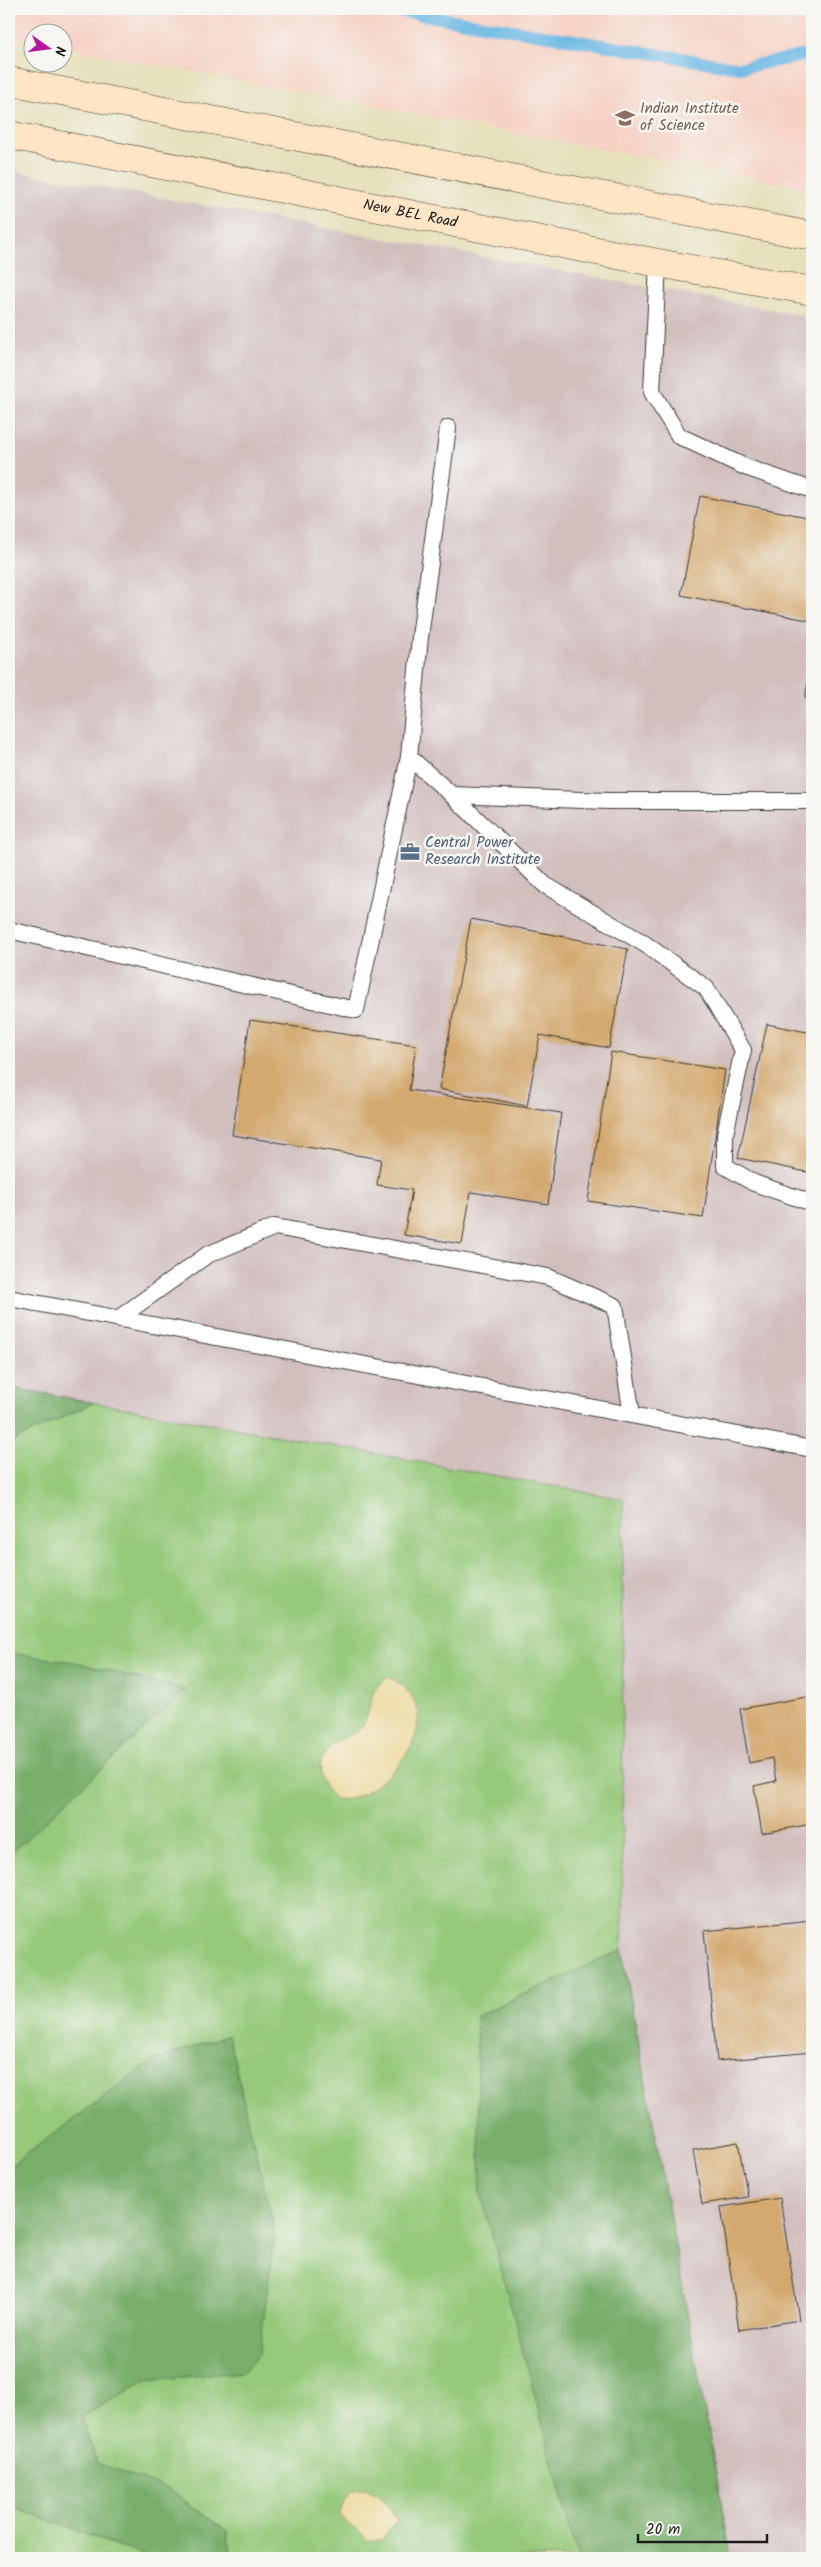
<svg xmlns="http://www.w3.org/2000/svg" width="821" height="2567" font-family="Kalam,sans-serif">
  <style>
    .built { fill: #f6d2c4 }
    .industrial { fill: #d1bfbe }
    .green { fill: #96c97a; stroke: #59724b }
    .forest { fill: #78ad6a; stroke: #4a6443 }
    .sand { fill: #eeda9e; stroke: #857b5d }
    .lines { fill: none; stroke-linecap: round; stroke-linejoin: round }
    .stream { stroke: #68b6e2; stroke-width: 12 }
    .building { fill: #d3a96f }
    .service-casing { stroke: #3a3934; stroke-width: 18 }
    .secondary-casing { stroke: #3a3934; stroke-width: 29 }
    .service { stroke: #fff; stroke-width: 16 }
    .secondary { stroke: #fee5c5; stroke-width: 28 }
    .labels { text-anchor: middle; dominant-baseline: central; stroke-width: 5; stroke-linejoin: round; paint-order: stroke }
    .education-label { font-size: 15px; fill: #785e54; stroke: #f6f6f2; text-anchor: start }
    .street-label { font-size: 15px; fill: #1c1c1c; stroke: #f6f6f2 }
    .service-label { font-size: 15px; fill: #4e5e75; stroke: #f6f6f2; text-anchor: start }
  </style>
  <rect width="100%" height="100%" fill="#f6f6f2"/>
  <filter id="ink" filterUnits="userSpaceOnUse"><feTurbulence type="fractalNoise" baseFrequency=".02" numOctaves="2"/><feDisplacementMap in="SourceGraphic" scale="10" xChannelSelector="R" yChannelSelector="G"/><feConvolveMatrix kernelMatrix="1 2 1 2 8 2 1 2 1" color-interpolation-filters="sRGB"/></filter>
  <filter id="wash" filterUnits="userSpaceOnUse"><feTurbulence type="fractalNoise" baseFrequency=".0096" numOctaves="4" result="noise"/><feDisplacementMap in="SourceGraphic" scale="20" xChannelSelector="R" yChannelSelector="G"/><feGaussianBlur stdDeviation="1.12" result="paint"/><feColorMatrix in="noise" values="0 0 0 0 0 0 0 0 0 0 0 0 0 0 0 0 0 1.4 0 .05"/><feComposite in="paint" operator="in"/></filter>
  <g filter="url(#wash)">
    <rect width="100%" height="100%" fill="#e7e0bc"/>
    <polygon class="built" points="9,9 812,9 812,189 63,47 62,32 32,32 32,41 9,37"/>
    <polygon class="industrial" points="9,170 812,317 812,2558 731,2558 622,1950 623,1499 9,1387"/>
    <polygon class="green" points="9,1387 623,1499 622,1950 731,2558 9,2558"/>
    <g class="forest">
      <polygon points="9,1387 93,1403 9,1443"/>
      <polygon points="9,1653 74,1662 186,1690 9,1855"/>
      <polygon points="622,1950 731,2558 578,2558 481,2194 476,2016"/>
      <polygon points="228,2035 275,2233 259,2354 243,2372 147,2380 82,2417 97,2463 168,2489 228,2532 230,2556 220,2558 150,2558 9,2506 9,2167 152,2061"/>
    </g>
    <g class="sand">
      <path d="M389 1677C453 1711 399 1780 353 1798 347 1800 339 1799 334 1799 318 1781 313 1759 336 1742 345 1736 359 1734 364 1723 374 1703 366 1690 389 1677Z"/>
      <path d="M365 2489C382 2496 389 2504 397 2521L382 2540H369C359 2531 348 2526 340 2515L344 2500 353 2490Z"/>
    </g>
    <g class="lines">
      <polyline class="stream" points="387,9 740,68 812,54"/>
    </g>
    <g id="blocks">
      <g class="building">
        <polygon points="700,496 812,518 812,621 681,595"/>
        <polygon points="811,666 812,666 812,699 805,698"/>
        <polygon points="471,919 628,949 609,1048 540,1035 527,1106 439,1089"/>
        <polygon points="250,1020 416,1045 409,1090 561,1113 548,1204 471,1192 462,1244 404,1235 412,1190 377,1185 381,1159 232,1135"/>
        <polygon points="767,1024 812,1033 812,1173 738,1158"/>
        <polygon points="611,1052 725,1070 703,1218 588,1201"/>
        <polygon points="812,1696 812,1824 762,1833 754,1786 776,1781 772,1758 749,1763 740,1709"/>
        <polygon points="812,1920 812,2052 717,2061 704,1931"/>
        <polygon points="738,2142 748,2197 702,2204 693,2150"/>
        <polygon points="780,2198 799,2320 739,2330 721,2207"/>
      </g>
    </g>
  </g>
  <g filter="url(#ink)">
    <use href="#blocks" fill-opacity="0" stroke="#3a3934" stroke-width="1"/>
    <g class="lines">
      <defs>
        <g id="service">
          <polyline points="658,263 652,392 679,436 745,467 812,490"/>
          <polyline points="448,428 420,637 409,757 452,795 608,801 812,801"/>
          <polyline points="452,795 545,885 645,944 706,988 743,1050 725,1134 725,1166 754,1183 812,1203"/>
          <polyline points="9,930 356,1010 409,757"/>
          <polyline points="9,1298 812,1449"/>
          <polyline points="119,1318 207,1255 275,1227 548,1277 615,1306 632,1415"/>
        </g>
        <g id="secondary">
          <polyline points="9,81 812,236"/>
          <path id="s1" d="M9 135 658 263 812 291"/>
        </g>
      </defs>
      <use href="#service" class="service-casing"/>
      <use href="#secondary" class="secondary-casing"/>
      <use href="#service" class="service"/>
      <use href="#secondary" class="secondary"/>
    </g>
  </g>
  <defs>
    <symbol id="university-bare" viewBox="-9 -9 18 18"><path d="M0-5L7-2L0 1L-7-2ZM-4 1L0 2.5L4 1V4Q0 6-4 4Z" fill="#8d6e63" stroke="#f6f6f2" stroke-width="2.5" paint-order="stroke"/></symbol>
    <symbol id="office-bare" viewBox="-9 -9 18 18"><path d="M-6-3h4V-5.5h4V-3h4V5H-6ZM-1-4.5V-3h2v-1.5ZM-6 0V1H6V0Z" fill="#5c6f8a" stroke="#f6f6f2" stroke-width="2.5" paint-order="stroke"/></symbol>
  </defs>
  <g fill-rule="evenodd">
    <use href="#university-bare" x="611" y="104" width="28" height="28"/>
    <use href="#office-bare" x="396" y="838" width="28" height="28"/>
  </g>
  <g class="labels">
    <g class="education-label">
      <text x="640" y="109">Indian Institute<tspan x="640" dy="17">of Science</tspan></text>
    </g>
    <g class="street-label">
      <text stroke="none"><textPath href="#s1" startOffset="409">New BEL Road</textPath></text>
    </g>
    <g class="service-label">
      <text x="425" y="843">Central Power<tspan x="425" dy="17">Research Institute</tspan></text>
    </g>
  </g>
  <rect width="821" height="2567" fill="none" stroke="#f6f6f2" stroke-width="30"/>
  <g transform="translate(48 48) rotate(104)"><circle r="24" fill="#f6f6f2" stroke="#9f9f9c"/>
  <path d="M0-4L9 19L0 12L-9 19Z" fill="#b5179e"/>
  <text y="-8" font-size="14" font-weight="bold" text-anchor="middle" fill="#1c1c1c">N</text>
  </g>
  <path d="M638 2534v8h129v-8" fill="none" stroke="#1c1c1c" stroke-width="2.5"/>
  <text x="646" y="2534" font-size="15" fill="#1c1c1c" stroke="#f6f6f2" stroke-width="4" paint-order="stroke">20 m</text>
</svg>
